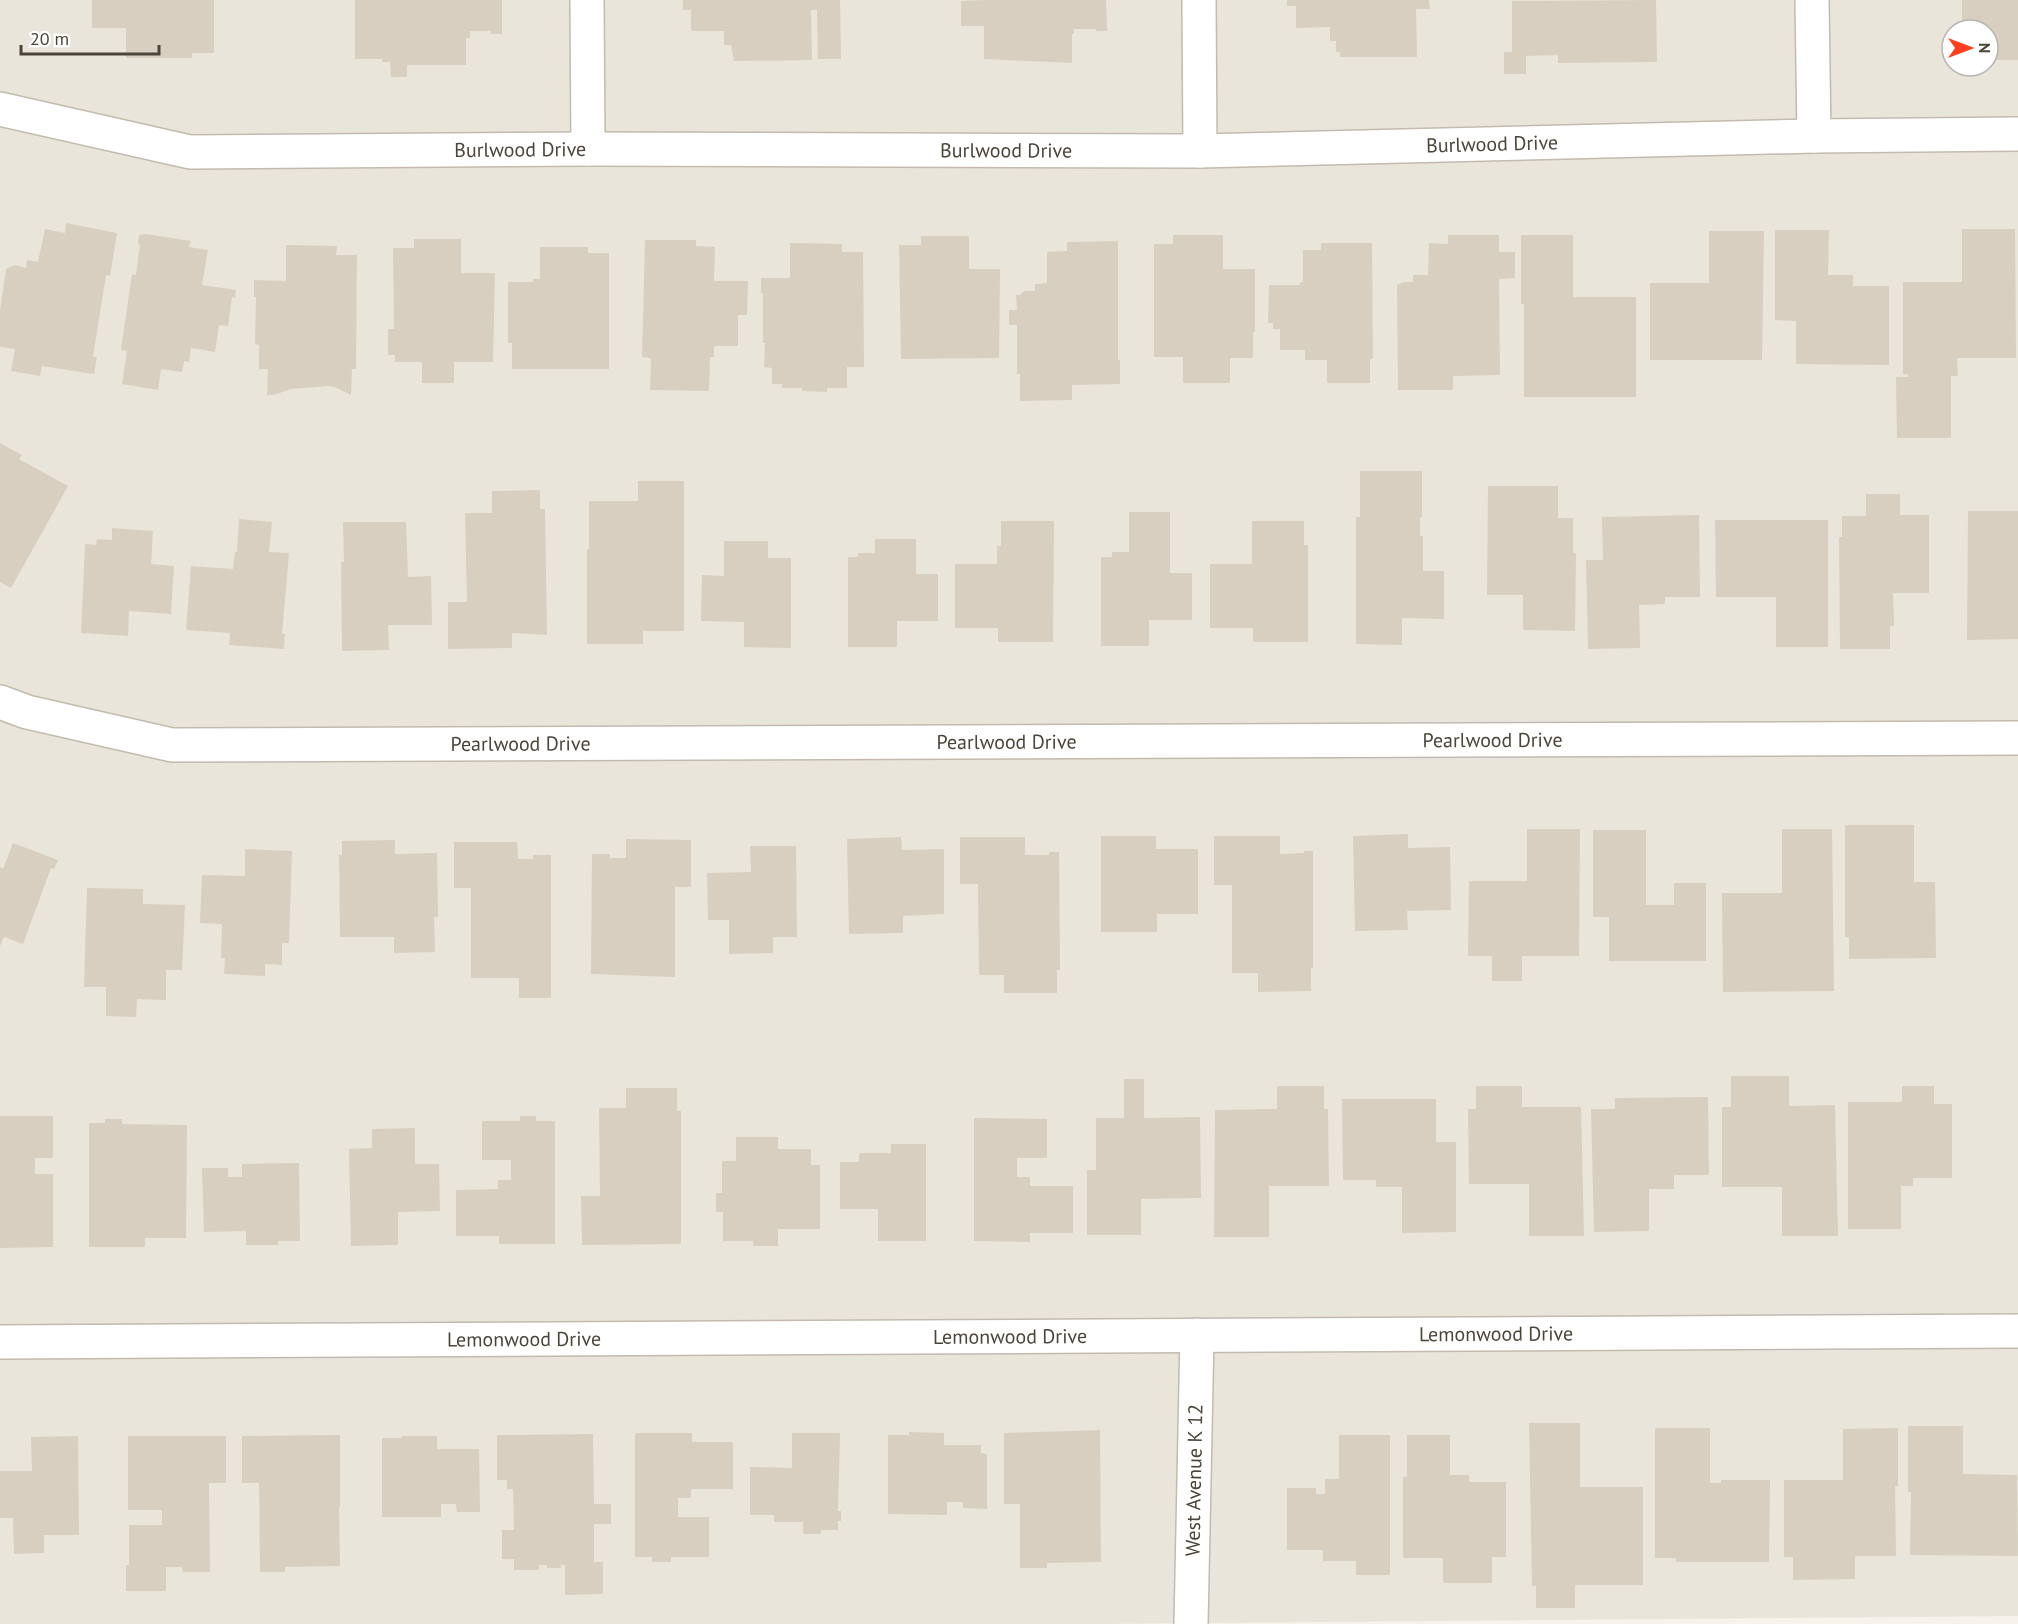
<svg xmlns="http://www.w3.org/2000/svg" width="2018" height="1624" font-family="'PT Sans',sans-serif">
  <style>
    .residential { fill: #eae5da; fill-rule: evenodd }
    .building { fill: #d8cfc1 }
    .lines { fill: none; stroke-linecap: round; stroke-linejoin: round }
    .street-casing { stroke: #c2bbae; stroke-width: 36 }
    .street { stroke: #fff; stroke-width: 33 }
    .labels { text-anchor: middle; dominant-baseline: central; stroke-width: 5; stroke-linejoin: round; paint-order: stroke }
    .street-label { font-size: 20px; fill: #4b4439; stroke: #fff }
  </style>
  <rect width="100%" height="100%" fill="#f6f3ec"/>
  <path class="residential" d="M0 0H2018V1616L1091 1624H0ZM1952 30H1988V66H1952Z"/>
  <g class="building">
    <polygon points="92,0 214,0 214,53 192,53 192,58 126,58 126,28 92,28"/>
    <polygon points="355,0 502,0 502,34 491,34 491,31 470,31 470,38 466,38 466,65 407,65 407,77 391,77 390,62 382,62 382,59 355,59"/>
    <polygon points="683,0 840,0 841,59 818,59 817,10 811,10 812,60 734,61 731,45 724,45 724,31 691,31 691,10 683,10"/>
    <polygon points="984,0 1106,0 1107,31 1096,31 1096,29 1074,29 1074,34 1072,34 1072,63 984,59 984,26 961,26 961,1"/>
    <polygon points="1287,0 1429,0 1430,9 1416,9 1417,57 1340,57 1340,52 1336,52 1336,41 1330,41 1330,27 1296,28 1296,6 1287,6"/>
    <polygon points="1656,0 1657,62 1558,63 1558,55 1526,56 1526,74 1504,74 1504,52 1512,52 1512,1"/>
    <polygon points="1962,0 2018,0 2018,60 1988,60 1988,30 1962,30"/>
    <polygon points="66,223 117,233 110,276 106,275 93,357 97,357 94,374 42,366 40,376 11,371 15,349 0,347 0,311 6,269 15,265 26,268 27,260 38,262 45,229 65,233"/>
    <polygon points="1962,229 2015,229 2016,358 1957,358 1958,376 1951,376 1951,438 1897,438 1896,377 1908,377 1908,374 1903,374 1903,282 1962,282"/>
    <polygon points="1775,230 1829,230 1828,275 1853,275 1853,286 1889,286 1889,365 1796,364 1796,321 1775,320"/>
    <polygon points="1709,231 1764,231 1762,360 1650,360 1650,283 1709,283"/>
    <polygon points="146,234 191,241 189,247 208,250 202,285 236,290 235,298 232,297 228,326 219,325 215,352 191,348 189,362 184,361 182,372 161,369 158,390 122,384 127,351 121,350 132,274 136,275 140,245 138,244 139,235"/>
    <polygon points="1173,235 1223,235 1223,269 1255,269 1255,332 1253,332 1253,358 1230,358 1230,383 1183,383 1183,357 1154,357 1154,244 1173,244"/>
    <polygon points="1448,235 1499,235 1499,252 1515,252 1515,278 1499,279 1500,375 1453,376 1453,390 1398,390 1397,285 1404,282 1413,282 1413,275 1428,275 1429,243 1448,244"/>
    <polygon points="1521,235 1573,235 1573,297 1636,297 1636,397 1524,397 1524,304 1521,304"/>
    <polygon points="921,236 969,236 969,269 1000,269 999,358 901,359 899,245 921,245"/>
    <polygon points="414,239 461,239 461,273 495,273 493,362 454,362 454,383 422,383 422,362 395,362 395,355 388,355 388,329 394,329 393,248 414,248"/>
    <polygon points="645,240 696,240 696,246 715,247 714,281 748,281 747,315 738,315 738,346 714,346 714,357 710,357 709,391 650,390 651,358 642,357"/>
    <polygon points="1118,241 1118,360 1120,360 1120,384 1072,385 1072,400 1020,401 1020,374 1017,374 1017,325 1009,325 1009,310 1017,310 1016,295 1020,295 1024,291 1035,291 1035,284 1047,283 1047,252 1067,251 1067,242"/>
    <polygon points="790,243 842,244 842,252 863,252 864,367 847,367 847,388 827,388 827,392 802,391 802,388 782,388 782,384 772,384 772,368 764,367 765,343 763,343 763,293 761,293 761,278 790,278"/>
    <polygon points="1321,243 1372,243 1373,359 1370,359 1370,383 1327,383 1327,360 1305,360 1305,350 1280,350 1280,329 1273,329 1273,323 1268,323 1269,285 1300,285 1300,282 1303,282 1303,250 1321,250"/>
    <polygon points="286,245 337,246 336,255 357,255 356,369 352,369 351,395 335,387 328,386 291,389 274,395 267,395 268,369 259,369 259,345 255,344 256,297 254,297 254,280 286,281"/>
    <polygon points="540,247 588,247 588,253 609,253 609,369 512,369 512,343 508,343 508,282 533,282 533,279 540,279"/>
    <polygon points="0,443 22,455 19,459 68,486 11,588 0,582"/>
    <polygon points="1360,471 1422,471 1422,517 1420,517 1420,536 1423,536 1423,571 1444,571 1444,619 1402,618 1402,645 1356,644 1356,517 1360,517"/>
    <polygon points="638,481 684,481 684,631 643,631 643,644 587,644 587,549 589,549 589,501 638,501"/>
    <polygon points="1488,486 1558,486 1558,518 1573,518 1573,553 1576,553 1575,631 1523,630 1523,595 1487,595"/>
    <polygon points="540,490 540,509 545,509 547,635 512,633 512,648 448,649 448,602 467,602 465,513 492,513 492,491"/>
    <polygon points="1866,494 1900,494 1900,515 1929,515 1929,593 1893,593 1894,626 1890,626 1890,649 1840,649 1839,537 1842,537 1842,516 1866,516"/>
    <polygon points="1968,511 2018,511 2018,639 1967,640"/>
    <polygon points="1129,512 1170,512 1170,573 1192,573 1192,620 1149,620 1149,646 1101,646 1101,557 1112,557 1112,552 1129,552"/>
    <polygon points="1699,515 1700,597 1665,597 1665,604 1639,605 1640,648 1588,649 1586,560 1603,560 1602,517"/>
    <polygon points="239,519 272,522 269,552 289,553 282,634 285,634 284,649 229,645 230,633 186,630 191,566 233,569 235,552 237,552"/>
    <polygon points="1715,520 1828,520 1828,647 1776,647 1776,597 1716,597"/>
    <polygon points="1001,521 1054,521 1053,642 998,642 998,628 955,628 955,564 997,564 997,546 1001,546"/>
    <polygon points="1252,521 1304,521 1304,545 1308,545 1308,642 1253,642 1253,628 1210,628 1210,564 1252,564"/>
    <polygon points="343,522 406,522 408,577 431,576 432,625 388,625 389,650 342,651 341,562 344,562"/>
    <polygon points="112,528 153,531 151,564 174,566 171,614 129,611 128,636 81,633 85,544 96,545 97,539 112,540"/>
    <polygon points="875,539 916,539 916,574 938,574 938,621 897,621 897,647 848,647 848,557 858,557 858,553 875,553"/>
    <polygon points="724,541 768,541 768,558 791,558 791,648 744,647 744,622 701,621 702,575 724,576"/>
    <polygon points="1845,825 1914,825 1914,882 1935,882 1936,958 1849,959 1849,937 1845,937"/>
    <polygon points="1527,829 1580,829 1579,956 1522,956 1522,981 1492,981 1492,956 1468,956 1469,881 1527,881"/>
    <polygon points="1782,829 1832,829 1834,991 1723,992 1722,893 1782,893"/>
    <polygon points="1593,830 1646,830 1646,905 1674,905 1674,883 1706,883 1706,961 1609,961 1609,917 1593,917"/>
    <polygon points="1408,834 1408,848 1450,847 1451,910 1407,911 1408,930 1355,931 1353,836"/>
    <polygon points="1101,836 1156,836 1156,849 1198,849 1198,914 1157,914 1157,932 1101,932"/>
    <polygon points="1214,836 1280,836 1280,854 1304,853 1304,851 1313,851 1313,968 1311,968 1311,991 1258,992 1258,973 1232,973 1232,885 1214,885"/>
    <polygon points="901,837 902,850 944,849 944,914 903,916 903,933 849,934 847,839"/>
    <polygon points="960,837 1025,837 1025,855 1049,855 1049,852 1059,852 1060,970 1057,970 1057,993 1004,993 1004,975 979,975 978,884 960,884"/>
    <polygon points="626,839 691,840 691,887 675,887 675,977 591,974 592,854 610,854 610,858 626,858"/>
    <polygon points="395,840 395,854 437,853 438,917 434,917 435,952 394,953 394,937 340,937 339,855 342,855 342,841"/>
    <polygon points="454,842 517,842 518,859 533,859 533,855 551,855 551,998 519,998 519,978 471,978 471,888 454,888"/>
    <polygon points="13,843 58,860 54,869 51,868 23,944 4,937 0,946 0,867 3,869"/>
    <polygon points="750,846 796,846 797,937 773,937 773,953 729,954 729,920 708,920 707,873 751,872"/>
    <polygon points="245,849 292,851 289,943 282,943 282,965 265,964 265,976 224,974 225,958 221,958 222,924 200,923 202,875 245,876"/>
    <polygon points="87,888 143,889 143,904 185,905 182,970 166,970 166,1000 137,999 136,1017 106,1016 106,987 84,987"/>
    <polygon points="1731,1076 1789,1076 1789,1106 1835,1105 1838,1236 1782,1236 1782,1187 1722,1187 1722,1107 1731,1107"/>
    <polygon points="1124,1079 1144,1079 1144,1118 1200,1117 1201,1198 1141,1199 1141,1235 1087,1235 1087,1170 1096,1170 1096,1118 1124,1118"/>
    <polygon points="1277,1086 1324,1086 1324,1109 1328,1109 1329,1186 1269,1186 1269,1237 1214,1237 1215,1110 1277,1109"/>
    <polygon points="1476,1086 1522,1086 1522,1107 1581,1107 1584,1236 1529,1236 1529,1184 1469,1184 1468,1109 1476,1109"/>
    <polygon points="1902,1086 1934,1086 1934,1104 1952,1104 1952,1178 1913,1178 1913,1186 1901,1186 1901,1229 1848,1229 1848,1102 1902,1102"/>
    <polygon points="626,1088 677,1088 677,1111 681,1111 681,1244 582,1245 581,1196 600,1196 599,1108 626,1108"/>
    <polygon points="1708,1097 1709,1175 1674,1175 1674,1189 1649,1189 1649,1231 1594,1232 1591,1109 1615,1109 1615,1098"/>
    <polygon points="1342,1099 1436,1099 1436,1142 1456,1142 1456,1232 1402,1233 1402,1187 1376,1187 1376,1180 1343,1180"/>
    <polygon points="0,1116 53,1116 53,1158 35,1158 35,1174 53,1174 53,1247 0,1248"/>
    <polygon points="520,1116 536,1116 536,1121 555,1121 555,1244 499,1244 499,1236 456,1236 456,1190 498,1189 498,1180 511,1180 511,1160 482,1160 482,1121 520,1121"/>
    <polygon points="974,1118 1047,1119 1047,1158 1017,1158 1017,1177 1030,1177 1030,1186 1073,1186 1073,1233 1030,1233 1030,1242 974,1241"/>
    <polygon points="105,1119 122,1119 122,1124 187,1125 186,1238 145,1238 145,1247 89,1247 89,1123 105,1123"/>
    <polygon points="415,1128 415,1164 439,1164 440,1211 398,1212 398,1245 351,1246 349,1149 372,1148 372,1129"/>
    <polygon points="736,1137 778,1137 778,1149 811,1149 811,1165 820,1165 820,1229 778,1229 778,1246 753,1246 753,1241 723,1241 723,1212 716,1212 716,1193 722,1193 722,1161 736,1161"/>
    <polygon points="891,1144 926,1144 926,1241 878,1241 878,1209 840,1209 840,1162 859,1162 859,1153 891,1153"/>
    <polygon points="299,1163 300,1241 278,1241 278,1245 246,1245 246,1231 204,1232 202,1168 228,1168 228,1177 242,1177 242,1164"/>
    <polygon points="1529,1423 1580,1423 1580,1487 1643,1487 1643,1585 1575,1585 1575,1608 1536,1608 1536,1586 1532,1586"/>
    <polygon points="1908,1426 1963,1426 1963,1474 2017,1475 2018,1556 1910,1555 1911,1492 1908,1492"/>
    <polygon points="1655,1428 1710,1428 1710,1483 1721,1483 1721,1480 1770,1480 1769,1562 1676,1562 1676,1558 1655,1558"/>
    <polygon points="1898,1428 1898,1486 1895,1486 1896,1556 1855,1556 1855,1579 1793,1580 1793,1557 1784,1557 1784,1480 1843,1480 1843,1429"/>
    <polygon points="1100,1430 1101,1562 1047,1563 1047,1568 1020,1568 1020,1504 1004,1504 1004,1433"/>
    <polygon points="909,1432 944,1433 944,1445 981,1445 981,1453 987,1454 987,1509 963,1508 963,1502 947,1502 947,1515 888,1514 888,1435 909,1435"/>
    <polygon points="635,1433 692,1433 692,1442 733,1442 733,1489 691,1489 691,1498 678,1498 678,1517 709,1517 709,1557 671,1557 671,1562 652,1562 652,1557 635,1557"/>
    <polygon points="792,1433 840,1433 838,1511 841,1511 841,1521 838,1521 838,1530 821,1530 821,1534 803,1534 803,1522 774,1522 774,1515 750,1515 750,1467 792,1468"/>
    <polygon points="593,1434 594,1504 611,1504 611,1524 594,1524 594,1562 603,1562 603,1594 565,1595 565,1565 561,1565 561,1568 547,1568 547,1565 539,1565 539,1570 514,1570 514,1559 502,1559 502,1530 514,1530 513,1489 507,1489 507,1480 497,1480 497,1435"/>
    <polygon points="340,1435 340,1507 339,1507 340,1566 285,1567 285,1572 260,1572 259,1483 242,1483 242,1436"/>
    <polygon points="1339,1435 1390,1435 1390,1575 1356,1575 1356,1561 1323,1561 1323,1550 1287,1550 1287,1488 1316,1488 1316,1494 1325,1494 1325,1479 1339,1479"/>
    <polygon points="1407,1435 1450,1435 1450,1475 1469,1475 1469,1482 1506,1482 1506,1557 1492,1557 1492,1583 1443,1583 1443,1558 1403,1558 1403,1477 1407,1477"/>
    <polygon points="78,1436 79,1535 44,1535 44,1553 14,1554 13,1518 0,1518 0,1471 32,1471 31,1437"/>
    <polygon points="128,1436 226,1436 226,1483 209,1483 210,1572 183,1572 182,1567 166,1567 166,1591 126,1591 126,1565 129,1565 129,1525 162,1525 162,1510 128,1510"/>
    <polygon points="402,1436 437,1436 437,1449 479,1449 480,1512 457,1512 456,1504 441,1504 441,1517 382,1517 382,1438 402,1438"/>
  </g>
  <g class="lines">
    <defs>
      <g id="street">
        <polyline points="587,0 588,149"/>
        <polyline points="1199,0 1200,151"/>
        <polyline points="1812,0 1814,136"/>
        <path id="s1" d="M0 109 190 152 588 149 1200 151 1814 136 2018 134"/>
        <path id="s2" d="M0 702 27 712 172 745 2018 738"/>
        <path id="s3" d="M0 1342 2018 1331"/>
        <path id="s4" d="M1191 1624 1197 1335"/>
      </g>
    </defs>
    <use href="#street" class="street-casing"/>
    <use href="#street" class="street"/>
  </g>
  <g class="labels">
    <g class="street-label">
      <text stroke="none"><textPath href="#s1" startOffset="1497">Burlwood Drive</textPath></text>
      <text stroke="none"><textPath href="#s1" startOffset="525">Burlwood Drive</textPath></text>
      <text stroke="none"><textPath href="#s1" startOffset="1011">Burlwood Drive</textPath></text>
      <text stroke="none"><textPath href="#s2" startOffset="1498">Pearlwood Drive</textPath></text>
      <text stroke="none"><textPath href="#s2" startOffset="1012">Pearlwood Drive</textPath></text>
      <text stroke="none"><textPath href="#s2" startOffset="526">Pearlwood Drive</textPath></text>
      <text stroke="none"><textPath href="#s3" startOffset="1496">Lemonwood Drive</textPath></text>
      <text stroke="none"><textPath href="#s3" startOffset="1010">Lemonwood Drive</textPath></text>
      <text stroke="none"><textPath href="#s3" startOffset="524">Lemonwood Drive</textPath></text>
      <text stroke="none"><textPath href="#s4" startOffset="144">West Avenue K 12</textPath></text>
    </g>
  </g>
  <g transform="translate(1970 48) rotate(90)"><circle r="28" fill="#ffffff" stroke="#b7b4b0" stroke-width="1.5"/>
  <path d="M0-4.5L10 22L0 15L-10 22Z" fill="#fc3f1d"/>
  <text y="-9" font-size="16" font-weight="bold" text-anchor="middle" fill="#4b4439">N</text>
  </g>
  <path d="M21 45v9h138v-9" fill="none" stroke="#4b4439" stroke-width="3"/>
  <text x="30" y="45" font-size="18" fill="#4b4439" stroke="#ffffff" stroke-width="4.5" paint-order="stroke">20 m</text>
</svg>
